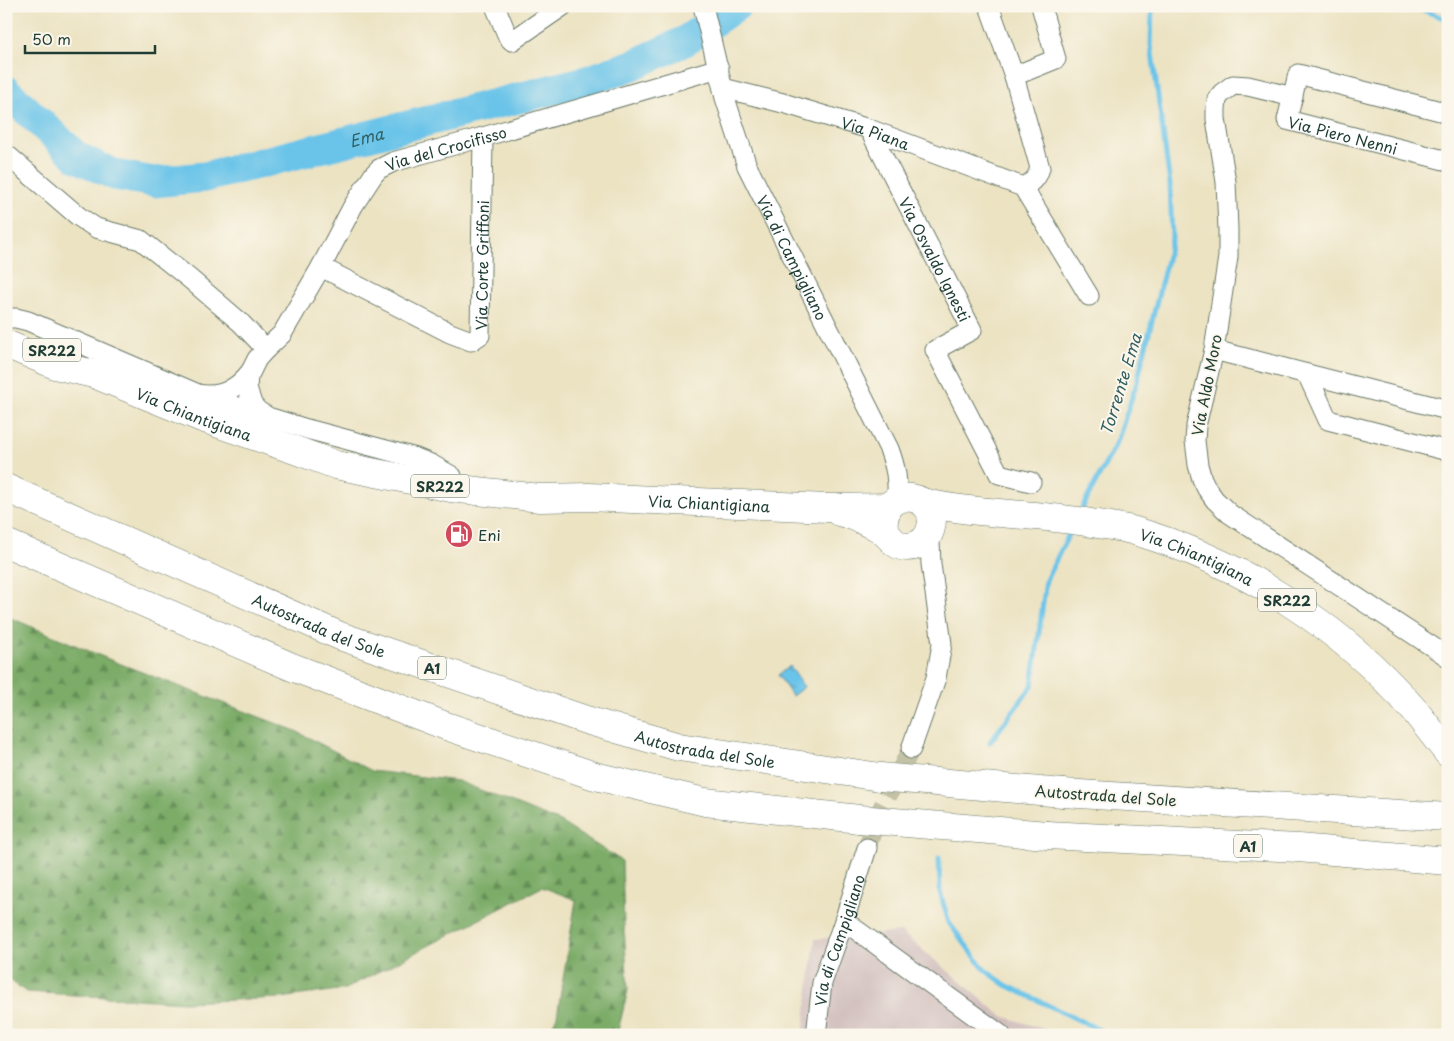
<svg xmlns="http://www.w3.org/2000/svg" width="1454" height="1041" font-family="'Playpen Sans',sans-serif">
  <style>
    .industrial { fill: #d1bfbe }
    .forest { fill: url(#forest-firs); stroke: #4d744e }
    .water { fill: url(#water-ripples); stroke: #45808e }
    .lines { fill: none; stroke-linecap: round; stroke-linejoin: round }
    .stream { stroke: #6bc4e9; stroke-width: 5 }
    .river { stroke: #6bc4e9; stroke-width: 31 }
    .street-tunnel { stroke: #c3c2a6; stroke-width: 19; stroke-dasharray: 19 9; stroke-linecap: butt }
    .street-casing { stroke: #677766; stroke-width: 21 }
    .primary-casing { stroke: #677766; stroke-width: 29 }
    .highway-casing { stroke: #677766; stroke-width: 29 }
    .street { stroke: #fff; stroke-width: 19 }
    .primary { stroke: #fff; stroke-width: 28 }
    .highway { stroke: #fff; stroke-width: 28 }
    .highway-bridge-casing { stroke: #677766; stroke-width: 29; stroke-linecap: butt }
    .highway-bridge { stroke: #fff; stroke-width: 28 }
    .labels { text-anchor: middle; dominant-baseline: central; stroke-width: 4; stroke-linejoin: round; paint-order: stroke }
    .shield { fill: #fbf7ec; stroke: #61756b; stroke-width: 1 }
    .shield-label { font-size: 14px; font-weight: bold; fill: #1f3d34 }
    .street-label { font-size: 15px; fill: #1f3d34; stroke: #fbf7ec }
    .poi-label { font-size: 15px; fill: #1f3d34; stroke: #fbf7ec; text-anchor: start }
    .water-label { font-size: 16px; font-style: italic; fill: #325f61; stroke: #fbf7ec }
  </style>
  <defs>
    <pattern id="forest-firs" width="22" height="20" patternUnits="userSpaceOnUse" patternTransform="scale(1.25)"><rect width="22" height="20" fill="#7bac67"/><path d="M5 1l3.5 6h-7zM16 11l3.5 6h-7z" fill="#648d56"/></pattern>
    <pattern id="water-ripples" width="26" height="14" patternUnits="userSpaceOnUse" patternTransform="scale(1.25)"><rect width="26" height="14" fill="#6bc4e9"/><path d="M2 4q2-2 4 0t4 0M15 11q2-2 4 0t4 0" fill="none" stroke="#57a0be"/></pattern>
  </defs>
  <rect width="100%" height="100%" fill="#fbf7ec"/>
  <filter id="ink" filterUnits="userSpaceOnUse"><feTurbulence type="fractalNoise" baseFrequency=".02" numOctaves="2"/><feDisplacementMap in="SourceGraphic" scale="10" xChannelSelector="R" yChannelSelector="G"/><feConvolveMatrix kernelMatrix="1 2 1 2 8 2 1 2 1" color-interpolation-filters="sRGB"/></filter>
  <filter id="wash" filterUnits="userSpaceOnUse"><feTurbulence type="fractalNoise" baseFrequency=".0096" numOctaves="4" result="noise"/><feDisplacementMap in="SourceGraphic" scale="20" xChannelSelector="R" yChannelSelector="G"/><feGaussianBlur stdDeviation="1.12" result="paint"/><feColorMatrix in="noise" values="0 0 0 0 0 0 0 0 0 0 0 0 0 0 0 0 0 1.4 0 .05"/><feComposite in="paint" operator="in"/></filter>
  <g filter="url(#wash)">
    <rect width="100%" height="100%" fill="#ece3c3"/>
    <polygon class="industrial" points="901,932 1002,1016 1063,1035 803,1035 815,939"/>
    <polygon class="forest" points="6,616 113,661 296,731 372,771 458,781 560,822 622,861 624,927 628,990 617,1035 548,1035 557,1016 576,900 542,887 345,989 281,998 184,1002 26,992 6,977"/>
    <polygon class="water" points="790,666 804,687 792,696 778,675"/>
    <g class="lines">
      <g class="stream">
        <polyline points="1413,6 1448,20"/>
        <polyline points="1079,514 1117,442 1137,382 1172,239 1170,184 1151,45 1152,6"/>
        <polyline points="990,742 1032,686 1046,580 1072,528"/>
        <polyline points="939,858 940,892 949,923 985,970 1006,985 1110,1035"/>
      </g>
      <path class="river" id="s1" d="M6 91 77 157 115 175 154 182 205 177 590 80 633 65 685 41 736 6"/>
    </g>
  </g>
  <g filter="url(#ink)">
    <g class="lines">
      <polyline class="street-tunnel" points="867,848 876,820 911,749"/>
      <defs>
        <g id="street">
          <polyline points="495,6 508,37 512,41 563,6"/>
          <path id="s2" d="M703 6 725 98 747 166 889 449C896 468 898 480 897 500"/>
          <path d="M989 6 1014 76 1040 168C1037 179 1032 183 1023 187"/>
          <polyline points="1014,76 1056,59 1041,6"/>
          <path id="s3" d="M723 88 783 103 869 129 1023 187 1089 296"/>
          <polyline points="1293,97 1248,86 1233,85 1222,93 1217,99 1216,109 1216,119 1226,182 1228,229 1228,257 1214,350 1196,426 1195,441 1198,465 1202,479 1207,489 1215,500 1230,514 1448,657"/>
          <path id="s4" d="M1448 113 1298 74 1287 120 1448 161"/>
          <path id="s5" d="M869 129 972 330 935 350 999 474 1031 482"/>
          <polyline points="6,154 78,216 96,228 141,240 190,279 240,322 266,349"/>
          <path id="s6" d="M321 267 450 333 471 341 480 335 483 137"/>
          <path d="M6 318H16L28 321 198 394C221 398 237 389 251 371"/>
          <polyline points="1214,350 1448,410"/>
          <polyline points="1307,374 1328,420 1448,451"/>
          <polyline points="205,396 262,415"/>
          <path id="s7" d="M452 476 431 464 416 458 307 429 268 417 258 411 252 404 247 387 248 377 257 359 266 349 282 334 321 267 353 206 374 174 379 169 393 162 483 137 719 68"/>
          <polyline points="911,749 936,678 942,644 931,564 930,542 931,531"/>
          <polyline points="844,921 1001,1035"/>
          <path id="s8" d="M816 1035 822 983 844 921 867 848"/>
        </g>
        <g id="primary">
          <path id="s9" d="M6 344 55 365 94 374 202 418 295 450 336 465 451 488 540 498 589 497 827 508 888 507"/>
          <path id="s10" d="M922 502C977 515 1035 513 1091 523 1105 525 1121 527 1135 531 1243 563 1341 626 1415 711 1426 725 1437 739 1448 753"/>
          <path d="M839 512C849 514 859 518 868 523 874 525 881 529 885 533 892 539 896 547 907 547 936 547 942 503 912 498 891 494 880 515 885 533"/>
        </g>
        <g id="highway">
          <path id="s11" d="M6 488 340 636 586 720 679 747 880 777"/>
          <polyline points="6,543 292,667 446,726 595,776 705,802 859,819"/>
          <polyline points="1063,793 1448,817"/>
          <polyline points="1047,835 1298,848 1448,861"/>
        </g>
      </defs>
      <use href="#street" class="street-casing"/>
      <use href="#primary" class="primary-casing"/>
      <use href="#highway" class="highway-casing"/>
      <use href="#street" class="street"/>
      <use href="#primary" class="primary"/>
      <use href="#highway" class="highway"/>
      <defs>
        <g id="highway-bridge">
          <polyline points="880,777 1063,793"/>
          <polyline points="859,819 1047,835"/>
        </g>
      </defs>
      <use href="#highway-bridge" class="highway-bridge-casing"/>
      <use href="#highway-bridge" class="highway-bridge"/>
    </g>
  </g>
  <defs>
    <symbol id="fuel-disc" viewBox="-11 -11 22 22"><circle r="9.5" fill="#d1495b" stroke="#fbf7ec"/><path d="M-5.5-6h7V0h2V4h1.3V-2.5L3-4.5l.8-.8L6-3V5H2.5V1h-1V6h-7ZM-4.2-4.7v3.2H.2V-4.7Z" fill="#fff"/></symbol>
  </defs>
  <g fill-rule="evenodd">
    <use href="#fuel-disc" x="443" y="518" width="32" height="32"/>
  </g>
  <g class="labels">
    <g class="shield">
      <rect x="23" y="338.5" width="58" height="23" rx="4"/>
      <rect x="411" y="474.5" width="58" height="23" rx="4"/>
      <rect x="1258" y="588.5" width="58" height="23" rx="4"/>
      <rect x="418" y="656.5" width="28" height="23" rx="4"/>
      <rect x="1234" y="834.5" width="28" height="23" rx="4"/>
    </g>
    <g class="shield-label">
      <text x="52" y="350">SR222</text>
      <text x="440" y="486">SR222</text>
      <text x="1287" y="600">SR222</text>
      <text x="432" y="668">A1</text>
      <text x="1248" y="846">A1</text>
    </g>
    <g class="street-label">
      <text stroke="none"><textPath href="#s4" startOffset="260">Via Piero Nenni</textPath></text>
      <text stroke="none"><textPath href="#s3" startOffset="159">Via Piana</textPath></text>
      <text stroke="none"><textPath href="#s7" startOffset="560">Via del Crocifisso</textPath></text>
      <text stroke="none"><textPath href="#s2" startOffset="268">Via di Campigliano</textPath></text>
      <text stroke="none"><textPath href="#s5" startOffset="146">Via Osvaldo Ignesti</textPath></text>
      <text stroke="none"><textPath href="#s6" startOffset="248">Via Corte Griffoni</textPath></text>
      <text transform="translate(1206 385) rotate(-79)">Via Aldo Moro</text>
      <text stroke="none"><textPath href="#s9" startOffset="201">Via Chiantigiana</textPath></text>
      <text stroke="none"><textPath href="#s9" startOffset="728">Via Chiantigiana</textPath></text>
      <text stroke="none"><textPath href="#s10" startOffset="282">Via Chiantigiana</textPath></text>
      <text stroke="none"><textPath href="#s11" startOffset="342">Autostrada del Sole</textPath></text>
      <text stroke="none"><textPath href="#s11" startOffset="748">Autostrada del Sole</textPath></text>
      <text transform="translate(1106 795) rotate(4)">Autostrada del Sole</text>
      <text stroke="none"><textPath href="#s8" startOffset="98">Via di Campigliano</textPath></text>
    </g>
    <g class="poi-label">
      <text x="478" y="534">Eni</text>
    </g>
    <g class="water-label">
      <text stroke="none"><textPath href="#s1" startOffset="396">Ema</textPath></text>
      <text transform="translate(1120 384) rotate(-73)">Torrente Ema</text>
    </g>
  </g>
  <rect width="1454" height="1041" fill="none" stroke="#fbf7ec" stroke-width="25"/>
  <path d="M25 45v8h130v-8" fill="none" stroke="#1f3d34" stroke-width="2.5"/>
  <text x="32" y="45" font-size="15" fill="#1f3d34" stroke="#fbf7ec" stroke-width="4" paint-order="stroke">50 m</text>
</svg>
